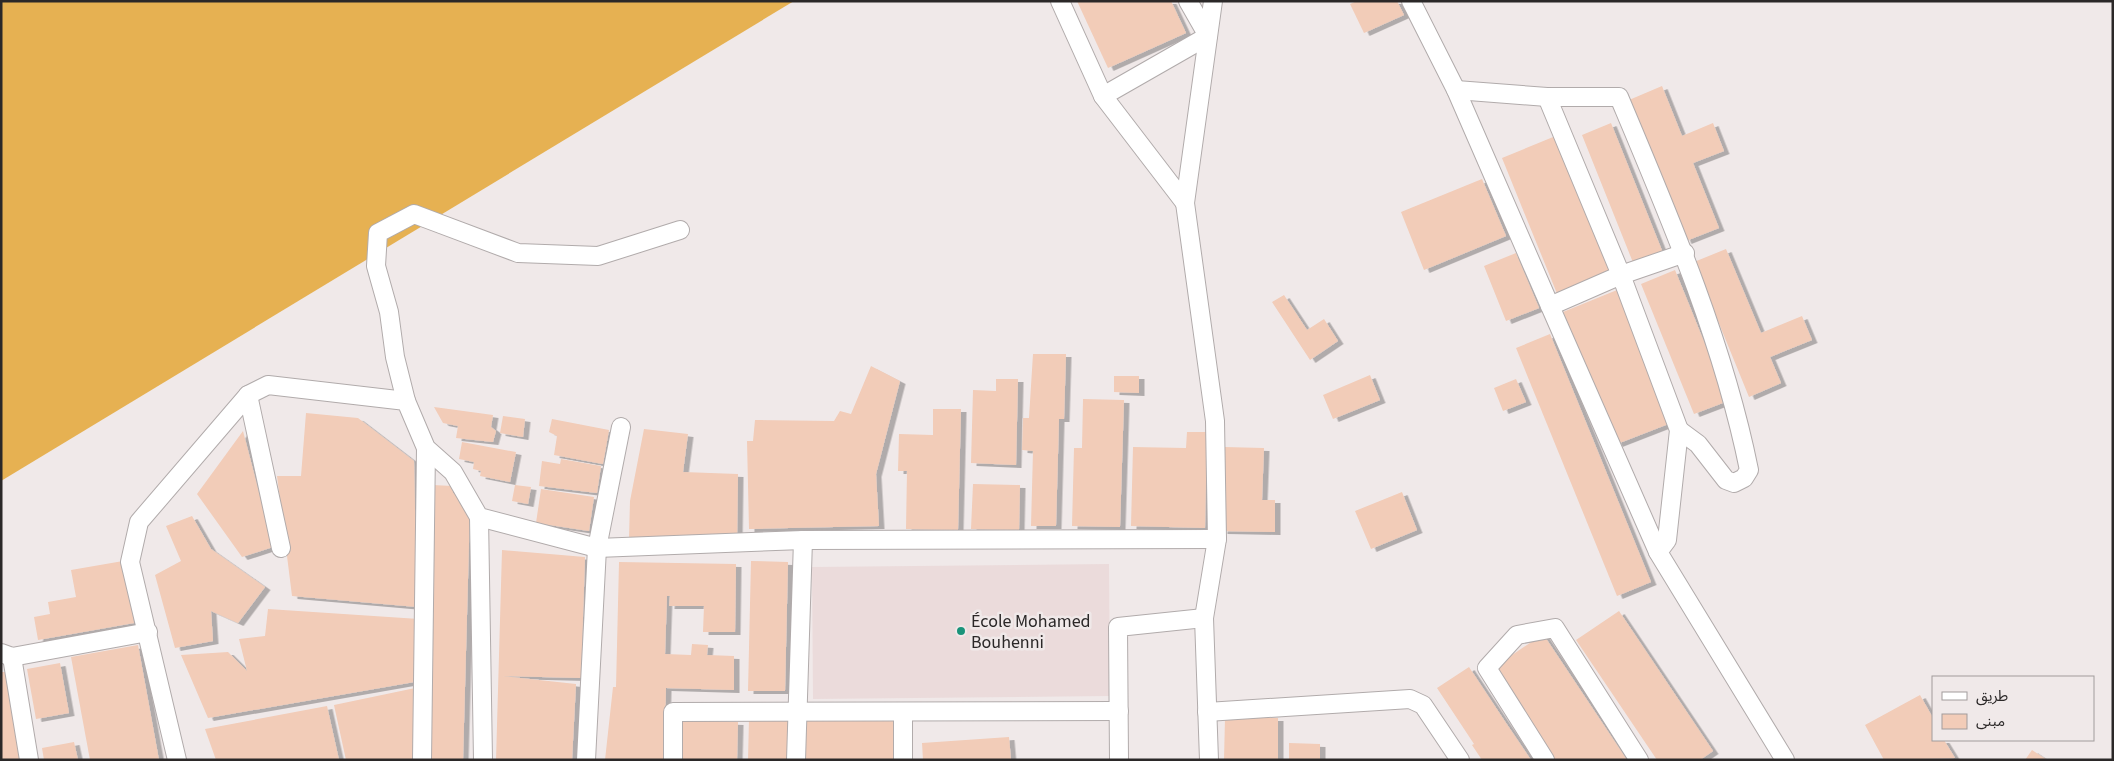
<svg xmlns="http://www.w3.org/2000/svg" width="2114" height="761" font-family="'Source Sans 3','Noto Sans Arabic',sans-serif">
  <style>
    .built { fill: #ebdbdb }
    .forest { fill: #e6b152 }
    .building { fill: #f2ccb8; filter: url(#shadow) }
    .lines { fill: none; stroke-linecap: round; stroke-linejoin: round }
    .street-casing { stroke: #b1abab; stroke-width: 20 }
    .street { stroke: #fff; stroke-width: 18 }
    .poi-dot { fill: #199379; stroke: #f0e9e9; stroke-width: 2 }
    .labels { text-anchor: middle; dominant-baseline: central; stroke-width: 5; stroke-linejoin: round; paint-order: stroke }
    .poi-label { font-size: 18px; fill: #2b2828; stroke: #f0e9e9; text-anchor: start }
  </style>
  <defs>
    <filter id="shadow"><feDropShadow dx="5.5" dy="3" stdDeviation="0" flood-color="#0004"/></filter>
  </defs>
  <rect width="100%" height="100%" fill="#f0e9e9"/>
  <polygon class="built" points="1109,564 1110,696 813,699 812,567"/>
  <polygon class="forest" points="1,1 794,1 1,481"/>
  <g class="building">
    <polygon points="1077,1 1171,1 1186,33 1108,68"/>
    <polygon points="1357,1 1397,1 1404,15 1364,33 1350,4"/>
    <polygon points="1662,86 1682,136 1713,123 1724,151 1693,163 1719,228 1686,241 1629,100"/>
    <polygon points="1611,123 1663,253 1634,265 1582,135"/>
    <polygon points="1558,135 1614,272 1558,296 1502,158"/>
    <polygon points="1482,179 1506,236 1424,270 1401,212"/>
    <polygon points="1726,249 1761,333 1802,316 1812,340 1770,357 1781,383 1749,397 1694,262"/>
    <polygon points="1516,253 1539,308 1506,321 1484,266"/>
    <polygon points="1675,270 1728,401 1694,414 1641,284"/>
    <polygon points="1617,290 1671,423 1617,444 1563,312"/>
    <polygon points="1284,295 1307,330 1324,319 1338,341 1310,360 1272,302"/>
    <polygon points="1550,334 1651,582 1617,596 1516,348"/>
    <polygon points="1033,354 1066,354 1064,419 1059,419 1056,526 1031,526 1033,451 1022,450 1023,418 1029,418"/>
    <polygon points="871,366 900,381 876,474 879,526 749,529 747,441 753,441 755,420 834,421 840,411 851,414"/>
    <polygon points="1370,375 1380,400 1333,419 1323,395"/>
    <polygon points="1114,376 1139,376 1139,393 1114,392"/>
    <polygon points="996,379 1018,379 1016,465 971,463 973,390 996,391"/>
    <polygon points="1516,379 1526,402 1503,411 1494,388"/>
    <polygon points="1083,399 1124,400 1120,527 1072,526 1074,448 1082,448"/>
    <polygon points="434,407 493,415 491,427 496,431 493,442 456,438 458,426 443,423"/>
    <polygon points="933,409 961,409 958,530 906,529 907,471 898,471 899,434 933,435"/>
    <polygon points="306,413 358,418 414,461 417,607 292,596 277,476 301,476"/>
    <polygon points="503,416 525,419 523,437 500,433"/>
    <polygon points="552,419 609,430 603,464 554,455 557,436 549,432"/>
    <polygon points="644,429 688,434 683,472 738,474 737,542 629,539 630,501"/>
    <polygon points="243,431 273,547 242,557 197,494"/>
    <polygon points="1187,432 1207,432 1205,528 1131,526 1133,447 1186,448"/>
    <polygon points="462,442 516,452 510,482 480,476 481,471 473,469 474,462 459,459"/>
    <polygon points="1224,447 1264,448 1262,500 1275,500 1275,532 1222,531"/>
    <polygon points="561,459 601,466 597,493 539,486 542,461 560,464"/>
    <polygon points="973,484 1020,485 1019,530 971,529"/>
    <polygon points="432,485 453,486 453,493 461,495 461,506 470,507 463,760 427,760"/>
    <polygon points="515,485 531,487 528,504 512,501"/>
    <polygon points="541,489 594,497 589,531 536,523"/>
    <polygon points="1402,492 1417,530 1371,549 1355,511"/>
    <polygon points="192,516 211,549 265,587 238,623 211,611 213,641 175,648 155,575 181,561 166,526"/>
    <polygon points="502,550 585,557 581,678 502,676 576,684 572,760 496,760"/>
    <polygon points="123,561 134,623 38,640 34,617 50,614 48,602 76,597 71,570"/>
    <polygon points="751,561 788,562 785,691 748,691"/>
    <polygon points="619,562 736,564 735,632 703,632 704,606 669,606 670,596 667,596 665,654 691,655 692,644 708,645 707,655 734,656 734,690 666,688 664,760 605,760 613,687 616,687"/>
    <polygon points="268,609 419,619 420,681 208,718 181,655 228,652 247,671 239,639 265,636"/>
    <polygon points="1619,611 1713,751 1700,760 1657,760 1576,640"/>
    <polygon points="1543,634 1627,760 1555,760 1493,668"/>
    <polygon points="138,645 159,760 90,760 71,657"/>
    <polygon points="60,663 69,713 36,719 27,669"/>
    <polygon points="1469,667 1506,723 1531,760 1482,760 1472,745 1474,744 1437,688"/>
    <polygon points="1,672 5,672 20,760 1,760"/>
    <polygon points="420,687 419,760 346,760 334,705"/>
    <polygon points="1920,695 1933,718 1933,740 1944,740 1955,758 1884,760 1865,725"/>
    <polygon points="327,706 339,760 216,760 205,729"/>
    <polygon points="803,715 898,717 897,760 802,760"/>
    <polygon points="1225,718 1278,718 1278,760 1224,760"/>
    <polygon points="749,719 788,720 787,760 748,760"/>
    <polygon points="683,720 738,722 737,760 682,760"/>
    <polygon points="1009,737 1011,760 923,760 922,743"/>
    <polygon points="74,742 78,760 44,760 42,748"/>
    <polygon points="1289,743 1320,744 1320,760 1289,760"/>
    <polygon points="2032,750 2047,760 2025,760"/>
  </g>
  <g class="lines">
    <defs>
      <g id="street">
        <polyline points="1060,1 1103,96 1185,203"/>
        <polyline points="1411,1 1456,90 1550,306"/>
        <path d="M1456 90 1547 97H1619C1670 218 1723 341 1749 470L1744 478 1734 483 1726 480 1698 444 1679 430"/>
        <polyline points="1103,96 1208,36 1188,1"/>
        <polyline points="1547,97 1621,275 1679,430 1667,540 1658,552 1785,760"/>
        <polyline points="248,395 281,548"/>
        <polyline points="406,401 395,357 389,312 376,266 378,233 414,214 518,253 598,256 680,230"/>
        <polyline points="479,517 483,760"/>
        <polyline points="1658,552 1550,306 1621,275 1685,253"/>
        <polyline points="1,653 12,657 148,632"/>
        <polyline points="12,657 29,760"/>
        <polyline points="1207,712 1410,699 1423,705 1460,760"/>
        <polyline points="177,760 130,562 139,522 248,395 268,385 406,401 426,448 453,472 479,517 597,548 803,540 1217,539"/>
        <polyline points="422,760 426,448"/>
        <polyline points="586,760 597,548 621,427"/>
        <polyline points="673,760 673,712 1119,711"/>
        <polyline points="796,760 803,540"/>
        <polyline points="903,760 903,713"/>
        <polyline points="1119,760 1118,627 1204,618"/>
        <polyline points="1209,760 1204,618 1217,539 1215,421 1185,203 1213,1"/>
        <polyline points="1545,760 1487,668 1517,635 1555,628 1639,760"/>
      </g>
    </defs>
    <use href="#street" class="street-casing"/>
    <use href="#street" class="street"/>
  </g>
  <circle class="poi-dot" cx="961" cy="631" r="5"/>
  <g class="labels">
    <g class="poi-label">
      <text x="971" y="621">École Mohamed<tspan x="971" dy="21">Bouhenni</tspan></text>
    </g>
  </g>
  <rect width="2114" height="761" fill="none" stroke="#2b2828" stroke-width="5"/>
  <rect x="1932" y="676" width="162" height="65" fill="#f0e9e9" stroke="#a19c9c"/>
  <rect x="1942" y="692" width="25" height="8" fill="#ffffff" stroke="#a19c9c"/>
  <text x="1976" y="701" font-size="15" fill="#2b2828">طريق</text>
  <rect x="1942" y="714" width="25" height="15" fill="#f2ccb8" stroke="#a19c9c"/>
  <text x="1976" y="726" font-size="15" fill="#2b2828">مبنى</text>
</svg>
